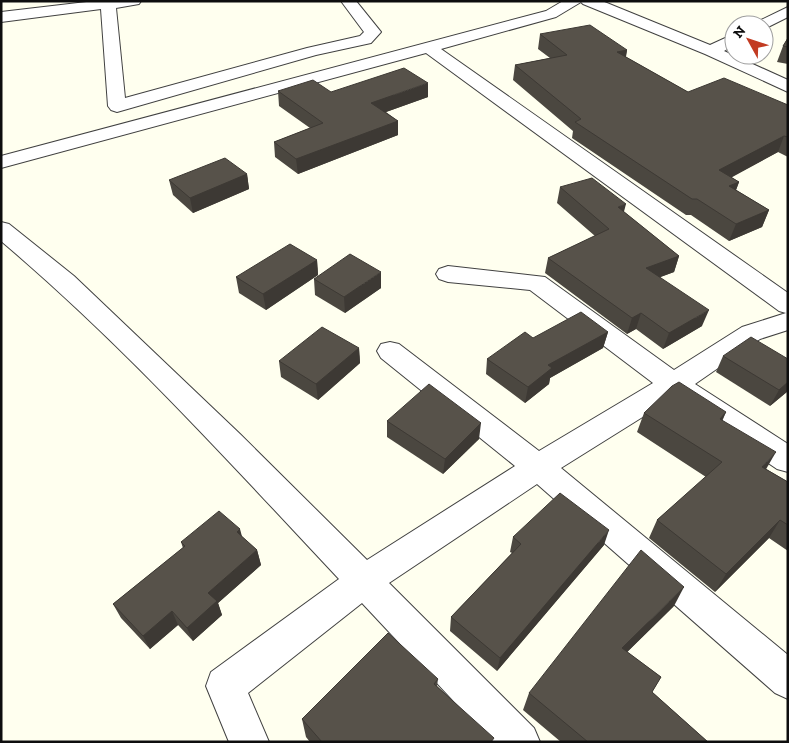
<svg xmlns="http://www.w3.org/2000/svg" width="789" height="743" font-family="'Zilla Slab',serif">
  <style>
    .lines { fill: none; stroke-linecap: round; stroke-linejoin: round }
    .minor-casing { stroke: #414141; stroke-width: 2 }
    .minor { fill: #fff; fill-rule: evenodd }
    .wall { fill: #4b4740 }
    .shaded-wall { fill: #3d3934 }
    .building { fill: #57524a; stroke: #3d3934 }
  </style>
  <rect width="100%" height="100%" fill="#ffffef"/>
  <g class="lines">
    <defs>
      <g id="minor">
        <polygon points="95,1 141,1 139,4 116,8 125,98 307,48 360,36 364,32 341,1 356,1 381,32 371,43 316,55 117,112 111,110 108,106 101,9 1,22 1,12"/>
        <path d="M563 1H602L710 45 734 34V45L724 51 788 80V92L705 54 583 4 581 2 556 17 441 49 788 293V330L760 339 695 384 788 444V472L777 469 673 398 561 468 788 655V699L775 693 537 484 389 583 534 728 540 742H492L362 603 248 693 269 742H229L206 686 211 672 339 579C230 463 123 344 1 241V222L9 224 74 276 240 434 367 560 515 466 381 358 377 351 381 344 390 342 399 344 539 451 653 383 530 290 448 282 439 279 436 274 439 269 448 266 545 277 674 370 742 327 786 313 779 311 426 53 1 168V156L546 11Z"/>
        <polygon points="788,7 788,17 764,29 764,25 755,25 757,22"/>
      </g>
    </defs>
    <use href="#minor" class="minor-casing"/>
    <use href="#minor" class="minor"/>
  </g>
  <g class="wall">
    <polygon points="540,34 627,50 626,57 688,92 788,105 788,157 778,152 731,177 739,182 736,190 769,210 762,227 729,241 691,215 686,215 572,138 573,131 513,80 515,65 550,58 538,49"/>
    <polygon points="788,38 788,64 777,62 783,46"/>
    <polygon points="278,91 331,92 428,97 386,112 398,121 398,135 298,174 275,157 274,142 310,128 279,106"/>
    <polygon points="247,174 249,189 193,213 173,195 169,180"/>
    <polygon points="560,187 624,212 679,256 674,272 660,277 702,326 663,349 636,329 627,334 545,273 548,258 595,236 557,203"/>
    <polygon points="317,260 318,275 266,310 239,293 236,277"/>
    <polygon points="314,279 381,288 345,313 315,295"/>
    <polygon points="608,332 603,348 550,378 549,384 525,403 486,374 487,359 533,338"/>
    <polygon points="359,348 360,363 318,400 281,377 279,361"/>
    <polygon points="723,356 788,359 788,391 770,406 716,372"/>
    <polygon points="726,412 722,420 766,469 788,482 788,551 769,538 715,592 649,538 657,520 706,477 637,432 644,413"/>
    <polygon points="387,421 479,439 443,474 387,437"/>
    <polygon points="242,537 257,550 261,565 218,603 222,615 193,641 178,625 150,649 121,618 113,604 183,548 181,542"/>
    <polygon points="513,537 604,545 497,671 450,631 451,617 512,553 510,552"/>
    <polygon points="674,606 627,652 661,677 652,692 708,742 561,742 523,710 529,693"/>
    <polygon points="438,679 437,686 493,742 310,742 306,737 302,719"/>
  </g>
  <g class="shaded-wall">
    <polygon points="627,50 624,65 617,52"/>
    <polygon points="428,83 428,97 372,117 371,103"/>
    <polygon points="398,121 398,135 298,174 296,159"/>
    <polygon points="784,136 778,152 714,187 719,170"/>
    <polygon points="247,174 249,189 193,213 190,198"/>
    <polygon points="739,182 733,198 729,186"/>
    <polygon points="626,204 622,219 618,207"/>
    <polygon points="769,210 762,227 729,241 736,224"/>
    <polygon points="679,256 674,272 642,284 646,268"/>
    <polygon points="317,260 318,275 266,310 263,294"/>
    <polygon points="381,272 381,288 345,313 344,297"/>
    <polygon points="709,310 702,326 663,349 669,333"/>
    <polygon points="641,313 636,329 627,334 632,318"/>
    <polygon points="608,332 603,348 550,378 549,384 525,403 528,387 548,365"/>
    <polygon points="359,348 360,363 318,400 316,384"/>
    <polygon points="788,382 788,391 770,406 779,390"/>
    <polygon points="726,412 718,431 720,419"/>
    <polygon points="481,423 479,439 443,474 445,459"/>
    <polygon points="776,452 765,471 762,467"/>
    <polygon points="780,520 769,538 715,592 726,574"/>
    <polygon points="240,529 244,544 237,532"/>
    <polygon points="609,530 604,545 497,671 500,658"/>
    <polygon points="257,550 261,565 218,603 222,615 193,641 187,628 208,593"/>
    <polygon points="684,587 674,606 613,666 622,648"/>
    <polygon points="172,611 178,625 150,649 143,636"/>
  </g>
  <g class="building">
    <polygon points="590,25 627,50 617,52 688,92 724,78 788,105 788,137 784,136 719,170 739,182 729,186 769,210 736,224 697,199 692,199 575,122 581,119 515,65 567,55 540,34"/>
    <polygon points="788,38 788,47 783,46"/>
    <polygon points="404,68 428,83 371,103 398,121 296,159 274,142 323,123 278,91 313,80 331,92"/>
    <polygon points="225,158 247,174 190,198 169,180"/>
    <polygon points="592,178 626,204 618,207 679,256 646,268 709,310 669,333 641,313 632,318 548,258 609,229 560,187"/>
    <polygon points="290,244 317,260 263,294 236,277"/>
    <polygon points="350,254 381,272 344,297 314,279"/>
    <polygon points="581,312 608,332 548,365 552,368 528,387 487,359 525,332 533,338"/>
    <polygon points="322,327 359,348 316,384 279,361"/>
    <polygon points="751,337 788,359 788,382 779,390 723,356"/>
    <polygon points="679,382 726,412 720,419 776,452 762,467 788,482 788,525 780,520 726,574 657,520 722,462 644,413 672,386"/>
    <polygon points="429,384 481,423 445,459 387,421"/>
    <polygon points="560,493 609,530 500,658 451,617 521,544 513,537"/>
    <polygon points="219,511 240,529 237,532 257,550 208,593 217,601 187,628 172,611 143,636 113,604 185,546 181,542"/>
    <polygon points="641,550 684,587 622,648 661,677 652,692 708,742 588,742 529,693"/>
    <polygon points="388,633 438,679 434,684 494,738 491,742 322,742 302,719"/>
  </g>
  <rect width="789" height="743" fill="none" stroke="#0e0e0e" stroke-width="5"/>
  <g transform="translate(749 40) rotate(310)"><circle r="24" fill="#ffffff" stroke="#9f9f9f"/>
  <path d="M0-4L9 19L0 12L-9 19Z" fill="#c23b22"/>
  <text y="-8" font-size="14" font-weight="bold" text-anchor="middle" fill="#0e0e0e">N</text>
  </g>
</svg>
